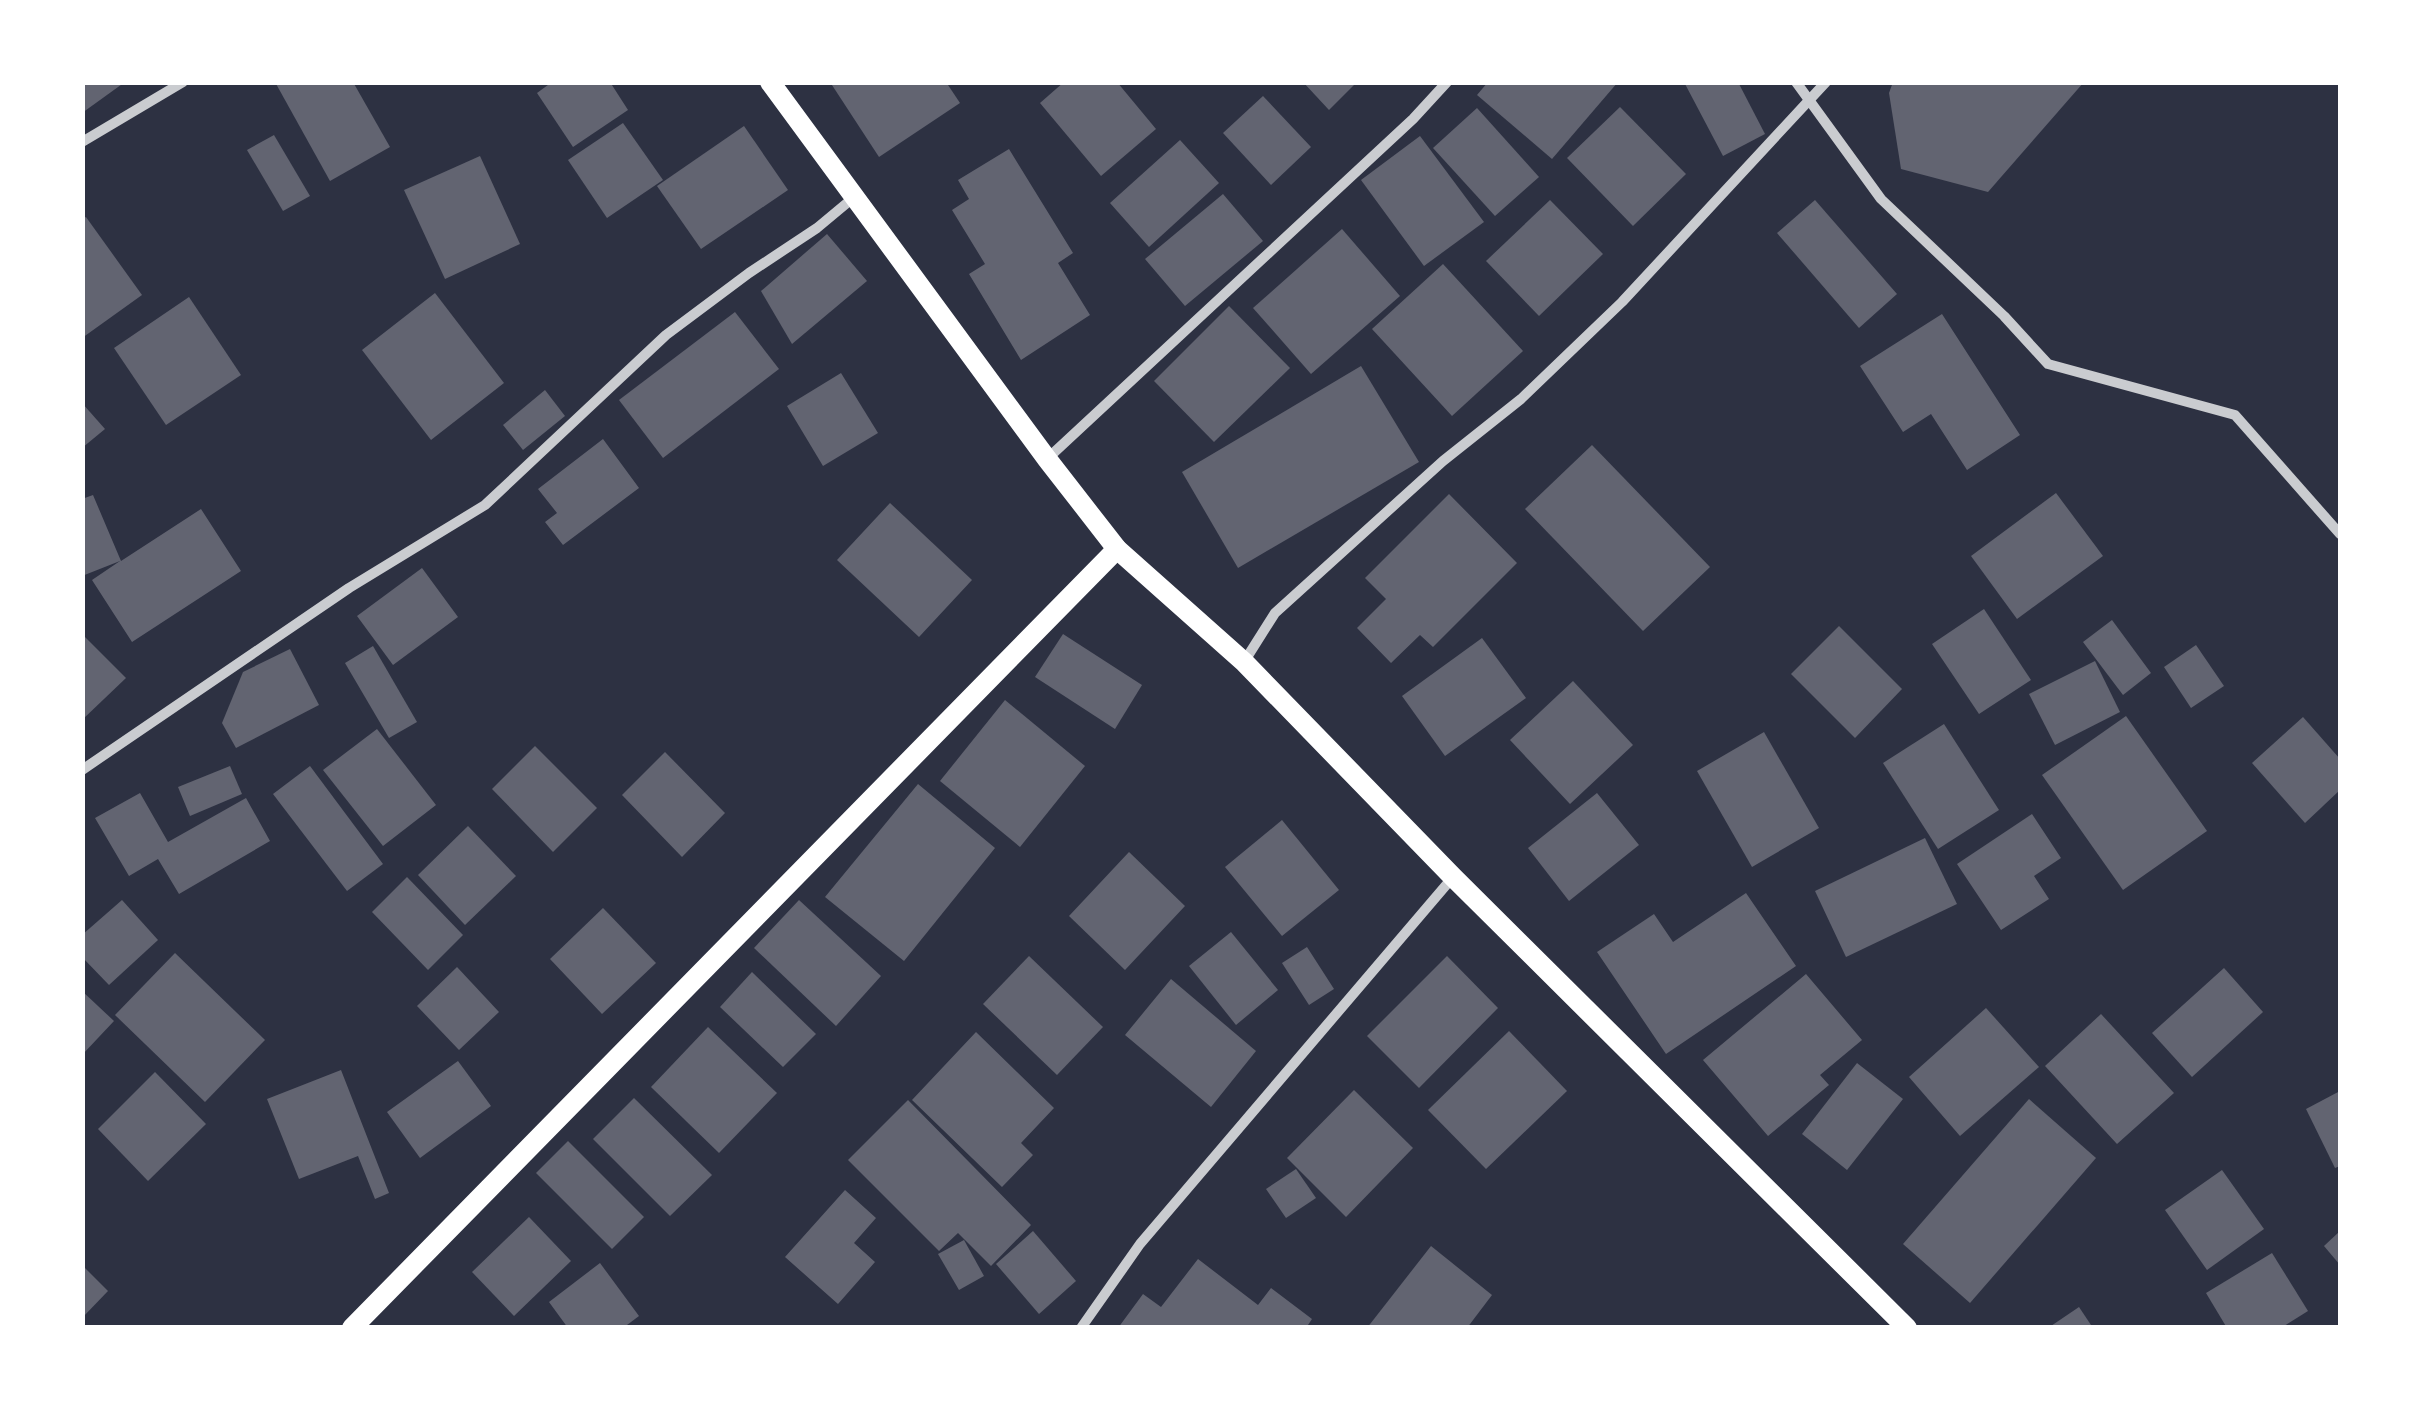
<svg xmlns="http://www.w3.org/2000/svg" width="2423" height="1410" font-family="Overpass,sans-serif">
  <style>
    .building { fill: #626471 }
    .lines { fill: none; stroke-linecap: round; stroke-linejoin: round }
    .minor { stroke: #caccd0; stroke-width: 10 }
    .secondary { stroke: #fff; stroke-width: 20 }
  </style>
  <rect width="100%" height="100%" fill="#2d3142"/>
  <g class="building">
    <polygon points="82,82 125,82 82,113"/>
    <polygon points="275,82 353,82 390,147 330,181"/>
    <polygon points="552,82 610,82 628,110 573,147 537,93"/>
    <polygon points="830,82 946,82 960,103 879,157"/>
    <polygon points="1064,82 1117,82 1156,129 1101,176 1040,103"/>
    <polygon points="1303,82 1357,82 1329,110"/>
    <polygon points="1488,82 1618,82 1552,159 1477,95"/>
    <polygon points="1684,82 1738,82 1765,134 1723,156"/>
    <polygon points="1893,82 2084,82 1988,192 1901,169 1889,93"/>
    <polygon points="1263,96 1311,147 1271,185 1223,133"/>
    <polygon points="1620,107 1686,174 1633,226 1567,158"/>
    <polygon points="1477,108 1539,177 1495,216 1433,148"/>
    <polygon points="623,123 663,180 607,218 568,160"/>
    <polygon points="744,126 788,190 701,249 657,186"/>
    <polygon points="274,135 310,196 283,211 247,150"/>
    <polygon points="1420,136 1484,222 1424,266 1361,180"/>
    <polygon points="1180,140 1219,183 1149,247 1110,203"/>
    <polygon points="1009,149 1073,253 1058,263 1090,315 1021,360 969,274 985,264 952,210 969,199 958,180"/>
    <polygon points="480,156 520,244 445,279 404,190"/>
    <polygon points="1223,194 1263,241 1185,306 1145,259"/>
    <polygon points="1550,200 1603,254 1539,316 1486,261"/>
    <polygon points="1815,200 1897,294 1859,328 1777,233"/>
    <polygon points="86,217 142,295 82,338 82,219"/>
    <polygon points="1342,229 1400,296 1311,374 1253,308"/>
    <polygon points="827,234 867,281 792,344 761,291"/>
    <polygon points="1443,264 1523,351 1452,416 1372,329"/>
    <polygon points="435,293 504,383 431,440 362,350"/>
    <polygon points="189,297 241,375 166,425 114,348"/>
    <polygon points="1229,306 1290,368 1214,442 1154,381"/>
    <polygon points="735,312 779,369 663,458 619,400"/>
    <polygon points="1942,314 2020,435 1967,470 1931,414 1903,432 1860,366"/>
    <polygon points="1361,366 1419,462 1238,568 1182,472"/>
    <polygon points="841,373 878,433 823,466 787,406"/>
    <polygon points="545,390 565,416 523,450 503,425"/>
    <polygon points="82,403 105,429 82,448"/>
    <polygon points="603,439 639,488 563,545 545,522 557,513 538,489"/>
    <polygon points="1592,445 1710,567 1643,631 1525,509"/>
    <polygon points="2056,493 2103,556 2017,619 1971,556"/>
    <polygon points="1449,494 1517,563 1433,647 1420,635 1391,663 1357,628 1386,599 1365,578"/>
    <polygon points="93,495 121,561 201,509 241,571 132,642 92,580 120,561 82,576 82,499"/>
    <polygon points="890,503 972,580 919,637 837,560"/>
    <polygon points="422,568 458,617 393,665 357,616"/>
    <polygon points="1984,609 2031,680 1979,714 1932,644"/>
    <polygon points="2112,620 2151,673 2123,695 2083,642"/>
    <polygon points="1839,626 1902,689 1855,738 1791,674"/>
    <polygon points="82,634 126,678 82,720"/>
    <polygon points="1063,634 1142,685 1115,729 1035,677"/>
    <polygon points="1482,638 1526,698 1445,756 1402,696"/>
    <polygon points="2196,645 2224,686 2191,708 2164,667"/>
    <polygon points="373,646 417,722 389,738 345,663"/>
    <polygon points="290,649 319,705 236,748 222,723 243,672"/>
    <polygon points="2095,661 2120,712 2055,745 2029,694"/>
    <polygon points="1573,681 1633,745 1570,804 1510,740"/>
    <polygon points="1005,700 1085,766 1020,847 940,781"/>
    <polygon points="2126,716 2207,831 2123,890 2042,775"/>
    <polygon points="2303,717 2340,759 2340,790 2305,823 2252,763"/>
    <polygon points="1944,724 1999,810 1938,849 1883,763"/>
    <polygon points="377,729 436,805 383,846 323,770"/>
    <polygon points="1764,732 1819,828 1752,867 1697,771"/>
    <polygon points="535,746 597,808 553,852 492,789"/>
    <polygon points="665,752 725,813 682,857 622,795"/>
    <polygon points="230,766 242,794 190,816 178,787"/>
    <polygon points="310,766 383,864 347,891 273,794"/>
    <polygon points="918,784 995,848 904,961 825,897"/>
    <polygon points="140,793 168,842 246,798 270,841 179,894 158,859 129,876 95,818"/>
    <polygon points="1597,793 1639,845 1569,901 1528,848"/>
    <polygon points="2032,814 2061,858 2034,876 2049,899 2001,930 1957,864"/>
    <polygon points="1282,820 1339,890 1282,936 1225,867"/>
    <polygon points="468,826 516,876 465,925 418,875"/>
    <polygon points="1925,838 1957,904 1846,957 1815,891"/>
    <polygon points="1129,852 1185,906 1125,970 1069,916"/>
    <polygon points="407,877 463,935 428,970 372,912"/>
    <polygon points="1746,893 1796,966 1666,1054 1597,952 1654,914 1673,942"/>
    <polygon points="122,900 158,940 109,985 82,957 82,935"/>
    <polygon points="799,900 881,976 836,1026 754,948"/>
    <polygon points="603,908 656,963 602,1014 550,959"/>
    <polygon points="1231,932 1278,990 1236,1025 1189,966"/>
    <polygon points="1307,947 1334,989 1309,1005 1282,963"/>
    <polygon points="175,953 265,1040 205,1102 115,1015"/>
    <polygon points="1029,956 1103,1027 1057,1075 983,1004"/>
    <polygon points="1447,956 1498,1008 1419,1088 1367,1036"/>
    <polygon points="457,967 499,1012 459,1050 417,1006"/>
    <polygon points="2224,968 2263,1012 2192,1077 2152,1033"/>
    <polygon points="752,972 816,1034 783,1067 720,1007"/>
    <polygon points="1806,974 1862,1040 1820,1075 1829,1085 1768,1136 1703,1060"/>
    <polygon points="1171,979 1256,1051 1211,1107 1125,1035"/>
    <polygon points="82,991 114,1021 82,1055"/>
    <polygon points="1986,1008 2039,1067 1960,1136 1909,1077"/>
    <polygon points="2101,1014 2174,1093 2117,1144 2045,1066"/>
    <polygon points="708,1027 777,1093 719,1153 651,1087"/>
    <polygon points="1509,1031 1567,1091 1486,1169 1428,1110"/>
    <polygon points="976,1032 1054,1108 1021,1143 1033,1155 1002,1187 912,1100"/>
    <polygon points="458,1061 491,1106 420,1158 387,1112"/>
    <polygon points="1857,1063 1903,1099 1847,1170 1802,1134"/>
    <polygon points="341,1070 389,1193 375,1199 358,1156 299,1179 267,1099"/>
    <polygon points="155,1072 206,1124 148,1181 98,1129"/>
    <polygon points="1354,1090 1413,1148 1346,1217 1287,1158"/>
    <polygon points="2340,1091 2340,1166 2335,1168 2306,1109"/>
    <polygon points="634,1098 712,1175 670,1216 593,1139"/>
    <polygon points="2029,1099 2096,1158 1970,1303 1903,1244"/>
    <polygon points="908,1100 1031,1225 991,1266 958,1233 939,1251 848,1160"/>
    <polygon points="568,1141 644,1217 612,1249 536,1173"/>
    <polygon points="1296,1169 1316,1198 1286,1218 1266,1189"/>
    <polygon points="2222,1170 2264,1229 2207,1270 2165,1210"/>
    <polygon points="845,1190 876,1218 854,1243 875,1262 838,1304 785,1257"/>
    <polygon points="529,1217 571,1261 514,1316 472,1272"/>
    <polygon points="1033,1231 1076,1281 1039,1314 996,1264"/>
    <polygon points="2340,1231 2340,1265 2324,1246"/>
    <polygon points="964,1240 984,1276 959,1290 938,1254"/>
    <polygon points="1431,1246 1492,1295 1467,1328 1367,1328"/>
    <polygon points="2272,1253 2308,1311 2281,1328 2227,1328 2206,1293"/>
    <polygon points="1198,1259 1258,1305 1271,1288 1312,1319 1306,1328 1118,1328 1143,1294 1161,1307"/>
    <polygon points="600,1263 639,1316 623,1328 568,1328 549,1302"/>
    <polygon points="82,1265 108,1291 82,1318"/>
    <polygon points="2079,1307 2093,1328 2048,1328"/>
  </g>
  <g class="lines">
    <g class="minor">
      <polyline points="1796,82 1881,199 2004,316 2048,364 2235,415 2340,534"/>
      <polyline points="82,142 183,82"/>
      <polyline points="1047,459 1413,119 1447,82"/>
      <polyline points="1244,662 1275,613 1443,461 1521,399 1622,302 1826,82"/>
      <polyline points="82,770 349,588 485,505 666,335 749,273 817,228 853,198"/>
      <polyline points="1081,1328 1140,1244 1453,877"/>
    </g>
    <g class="secondary">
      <polyline points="770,82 1047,459 1117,549 1244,662 1453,877 1907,1328"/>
      <polyline points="352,1328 1117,549"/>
    </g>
  </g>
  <rect width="2423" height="1410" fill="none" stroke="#ffffff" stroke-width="170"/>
</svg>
